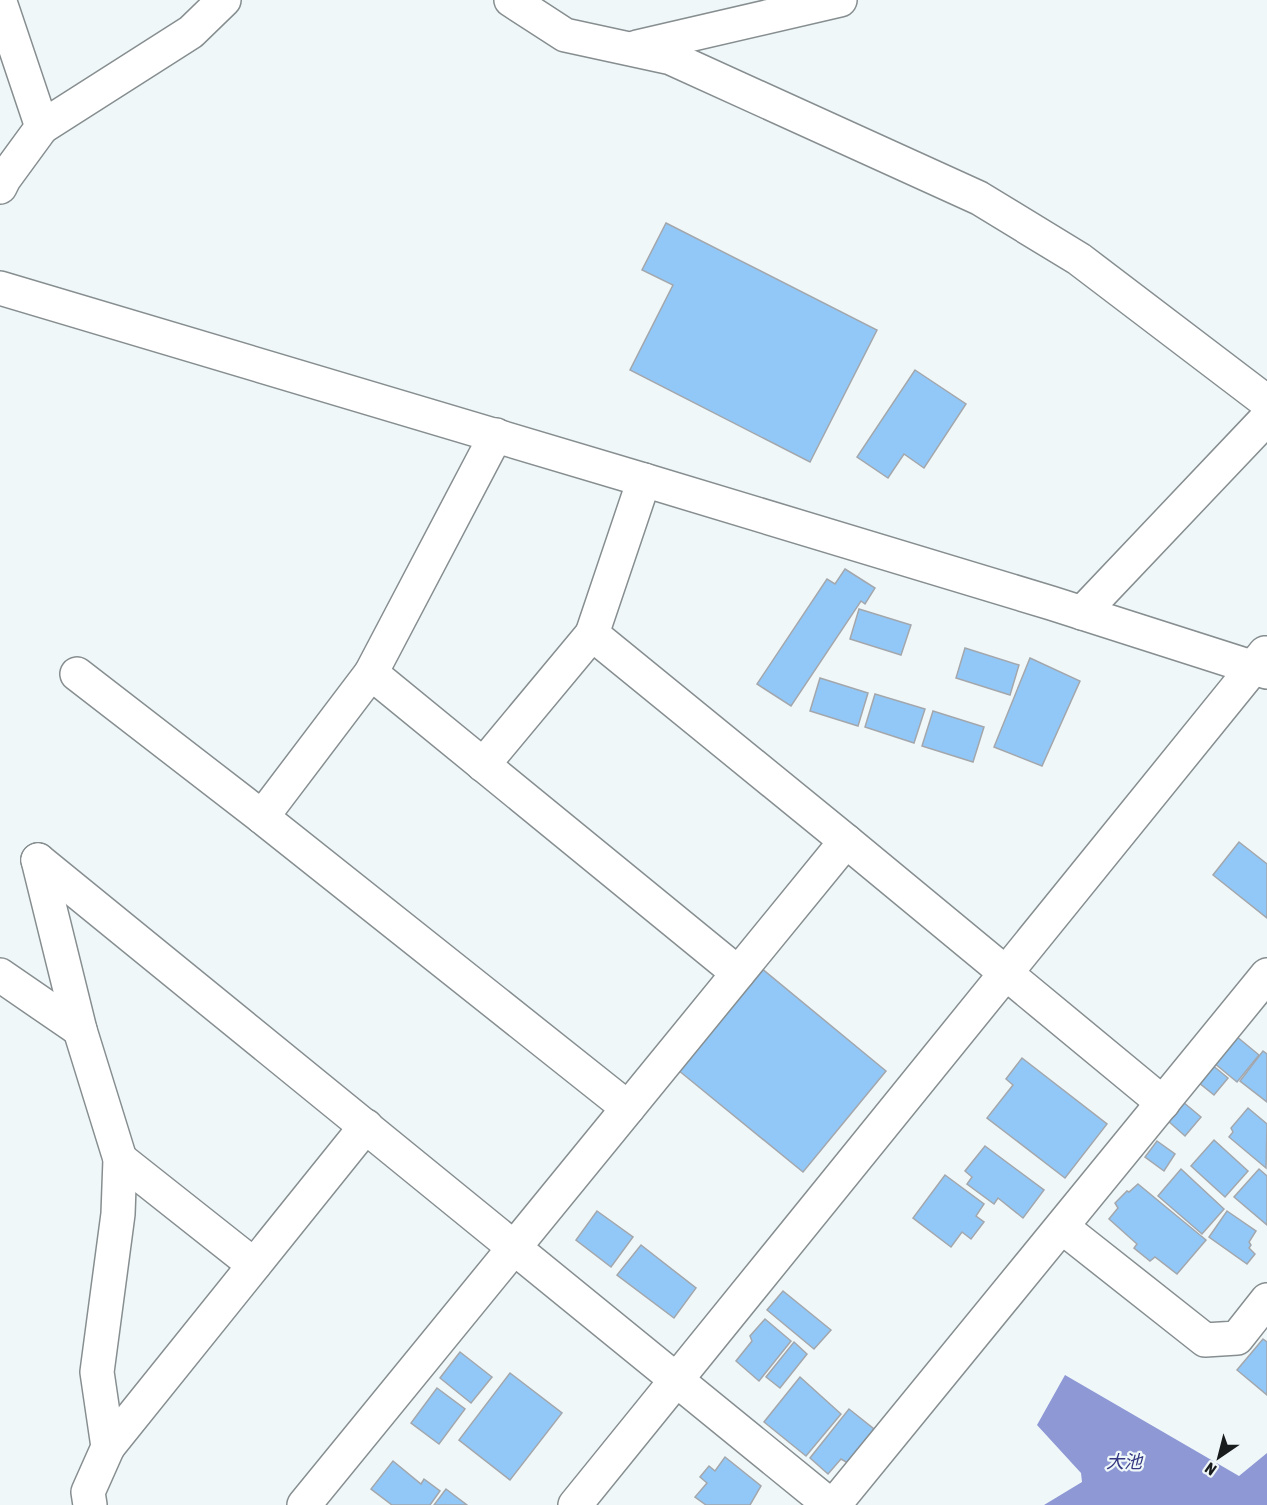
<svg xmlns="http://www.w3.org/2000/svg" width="1267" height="1505" font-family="'Asap Condensed','Noto Sans JP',sans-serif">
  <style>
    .water { fill: #8e98d4 }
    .building { fill: #92c8f8; stroke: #a3a7ac; stroke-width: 1.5 }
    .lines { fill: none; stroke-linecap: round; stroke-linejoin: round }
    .minor-casing { stroke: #878e90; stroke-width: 36 }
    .minor { stroke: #fff; stroke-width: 33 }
    .labels { text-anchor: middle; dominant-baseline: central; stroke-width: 4.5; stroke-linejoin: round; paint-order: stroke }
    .water-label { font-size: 18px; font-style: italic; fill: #353981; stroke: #eff7f9 }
  </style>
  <rect width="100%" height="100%" fill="#eff7f9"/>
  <polygon class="water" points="1065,1375 1239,1476 1267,1453 1267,1505 1044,1505 1082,1482 1081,1473 1037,1425"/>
  <g class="building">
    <polygon points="666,223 877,330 810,462 630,370 673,285 642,270"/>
    <polygon points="915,370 966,404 924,468 904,454 888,478 857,457"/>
    <polygon points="845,569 875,588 865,604 861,601 791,706 757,684 827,579 835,584"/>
    <polygon points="859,609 911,625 901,655 850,639"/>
    <polygon points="965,648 1019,665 1010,695 956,678"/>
    <polygon points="1030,658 1080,681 1042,766 994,747"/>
    <polygon points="820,678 868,693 858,726 810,711"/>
    <polygon points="875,694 925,709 914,743 865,727"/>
    <polygon points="933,711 984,727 973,762 922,746"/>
    <polygon points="1239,842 1267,864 1267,918 1213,875"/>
    <polygon points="761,968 886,1071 803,1172 678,1070"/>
    <polygon points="1236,1036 1259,1055 1237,1082 1214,1063"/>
    <polygon points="1263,1051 1267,1054 1267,1102 1240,1081"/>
    <polygon points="1022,1058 1107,1124 1065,1178 987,1118 1013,1085 1006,1079"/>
    <polygon points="1211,1064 1228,1078 1214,1095 1198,1082"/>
    <polygon points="1183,1102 1201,1117 1185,1136 1167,1120"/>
    <polygon points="1248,1108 1267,1124 1266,1168 1229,1137 1233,1132 1231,1128"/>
    <polygon points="1214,1140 1248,1171 1225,1197 1191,1166"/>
    <polygon points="1157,1141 1175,1154 1164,1171 1145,1157"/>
    <polygon points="985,1146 1044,1190 1023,1218 998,1198 994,1204 967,1184 972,1177 965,1171"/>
    <polygon points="1181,1169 1224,1209 1202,1234 1158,1196"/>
    <polygon points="1259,1169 1267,1176 1267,1225 1234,1197"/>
    <polygon points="945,1175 984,1204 976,1216 984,1222 971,1239 962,1232 951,1247 913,1218"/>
    <polygon points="1138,1184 1206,1240 1177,1274 1155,1257 1150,1261 1134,1248 1137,1244 1109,1219 1118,1208 1115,1203 1127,1191 1129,1192"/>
    <polygon points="597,1211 633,1237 611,1267 576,1240"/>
    <polygon points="1227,1211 1256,1231 1249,1242 1251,1245 1249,1248 1255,1254 1247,1264 1209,1237"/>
    <polygon points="641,1245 696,1288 674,1318 617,1275"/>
    <polygon points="783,1291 831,1330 814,1349 767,1310"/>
    <polygon points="765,1319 791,1341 759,1381 736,1361 752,1341 750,1336"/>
    <polygon points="1263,1339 1267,1342 1267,1395 1237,1370"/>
    <polygon points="794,1342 807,1354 780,1388 766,1377"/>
    <polygon points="460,1352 492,1377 471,1403 440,1378"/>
    <polygon points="510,1373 562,1413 510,1480 459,1440"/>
    <polygon points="800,1377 841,1414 806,1456 764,1422"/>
    <polygon points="437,1388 465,1409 439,1444 411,1423"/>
    <polygon points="849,1409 874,1429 848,1463 841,1459 828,1474 810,1458"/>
    <polygon points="725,1457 761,1486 750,1505 706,1505 695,1497 707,1483 700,1477 709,1466 715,1471"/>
    <polygon points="393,1461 421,1484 424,1479 440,1491 430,1505 392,1505 371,1489"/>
    <polygon points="446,1489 467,1505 434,1505"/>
  </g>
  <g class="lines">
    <defs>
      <g id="minor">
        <polyline points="511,0 565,35 671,58 979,198 1079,259 1267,402"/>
        <polyline points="0,2 42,127 4,179 0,187"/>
        <polyline points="637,47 840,0"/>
        <polyline points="42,127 191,32 224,0"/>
        <polyline points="0,288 644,480 1051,603 1267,672"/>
        <polyline points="644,480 592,634 846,841 1163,1103"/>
        <polyline points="1082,613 1267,418"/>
        <polyline points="371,673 738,973"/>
        <polyline points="77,674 262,817 628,1108"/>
        <polyline points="483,765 592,634"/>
        <polyline points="262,817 371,673 496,435"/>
        <polyline points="38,860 830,1505"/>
        <polyline points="38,860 80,1030 120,1159 118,1214 97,1372 108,1447 88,1492 90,1505"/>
        <polyline points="0,975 80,1030"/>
        <polyline points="120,1159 254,1265"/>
        <polyline points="1062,1227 1205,1340 1237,1338 1267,1300"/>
        <polyline points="108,1447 366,1126"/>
        <polyline points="304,1505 846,841"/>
        <polyline points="575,1505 1265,653"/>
        <polyline points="834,1505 1267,975"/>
      </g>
    </defs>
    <use href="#minor" class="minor-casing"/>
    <use href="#minor" class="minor"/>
  </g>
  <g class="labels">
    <g class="water-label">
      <text x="1124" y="1461">大池</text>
    </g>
  </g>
  <g transform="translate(1219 1457) rotate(215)" stroke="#eff7f9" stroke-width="4.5" paint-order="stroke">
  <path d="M0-4.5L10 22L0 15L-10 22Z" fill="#191c1d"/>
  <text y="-9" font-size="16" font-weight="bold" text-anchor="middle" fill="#191c1d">N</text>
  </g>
</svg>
